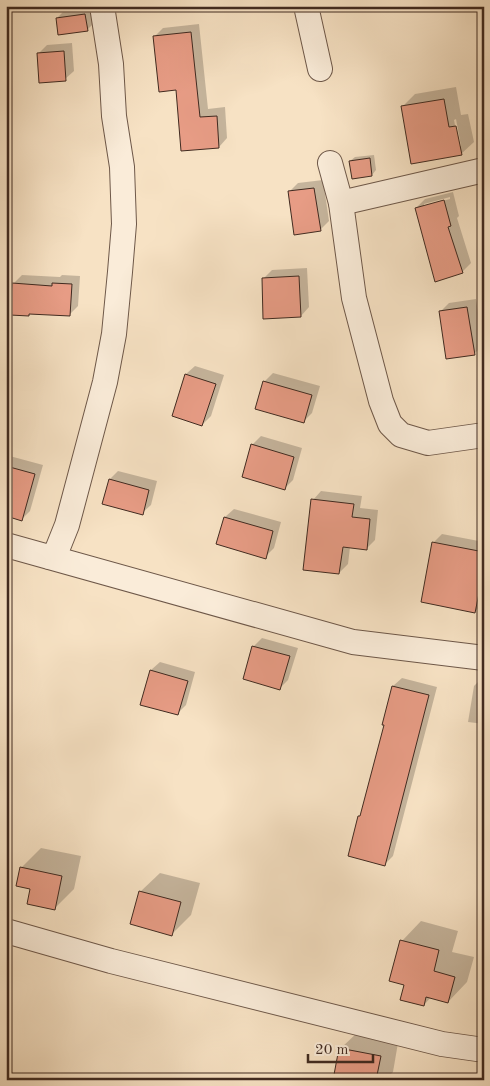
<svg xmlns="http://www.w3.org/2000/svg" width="490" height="1086" font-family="'Old Standard TT',serif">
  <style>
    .shadow { fill: #0003; fill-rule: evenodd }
    .building { fill: #e79c85; stroke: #402a20 }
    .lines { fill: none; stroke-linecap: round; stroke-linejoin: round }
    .minor-casing { stroke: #6e5849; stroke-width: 26 }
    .minor { stroke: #faecd9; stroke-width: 24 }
  </style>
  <rect width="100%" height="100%" fill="#f7e2c4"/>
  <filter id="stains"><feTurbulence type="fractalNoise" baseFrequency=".004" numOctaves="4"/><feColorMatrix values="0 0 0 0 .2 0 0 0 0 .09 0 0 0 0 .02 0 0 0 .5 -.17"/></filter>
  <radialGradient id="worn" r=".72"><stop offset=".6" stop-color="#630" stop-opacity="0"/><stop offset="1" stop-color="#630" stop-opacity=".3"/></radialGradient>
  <g class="shadow">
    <polygon points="94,6 96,21 87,30 57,18 66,9"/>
    <polygon points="199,24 208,109 225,107 227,138 219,147 177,89 154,37 163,28"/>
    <polygon points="72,43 74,71 65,79 38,54 47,45"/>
    <path d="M456 87 461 115 468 114 474 142 461 154 402 107 415 94ZM456 119 461 146H459L454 120Z"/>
    <polygon points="374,155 376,170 372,175 350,161 355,157"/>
    <polygon points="323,180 329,221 320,230 289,192 298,183"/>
    <path d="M453 192 459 216 457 218 471 263 462 272 416 208 425 199ZM450 197V199L424 206V204Z"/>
    <polygon points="307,268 309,307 301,316 263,279 272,270"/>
    <polygon points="22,275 60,277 62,275 80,276 78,306 69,315 31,313 29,315 13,284"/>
    <polygon points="476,299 483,345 474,354 440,312 449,303"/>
    <polygon points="195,366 224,375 211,416 202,425 173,415 186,374"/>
    <polygon points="273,373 320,386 312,413 303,422 264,382"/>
    <polygon points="261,436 302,448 293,480 285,488 252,445"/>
    <polygon points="6,455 43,465 30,511 22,519 6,515"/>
    <polygon points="118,471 157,481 151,505 142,513 110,479"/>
    <polygon points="321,491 362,496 360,508 378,510 375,540 366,549 350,547 348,564 339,573 313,500"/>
    <polygon points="234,509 281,522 274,548 265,557 218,543 225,517"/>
    <polygon points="442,534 484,542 484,601 475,612 434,542"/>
    <polygon points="262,638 298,648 288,680 280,688 244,678 254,646"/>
    <polygon points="160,662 195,672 186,705 177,714 151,670"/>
    <polygon points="483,677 484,677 484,724 468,722 474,686"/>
    <polygon points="402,678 437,687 393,856 385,864 362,814 386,724 384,724 393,686"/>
    <polygon points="41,848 81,856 74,889 55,908 32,888 21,868"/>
    <polygon points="160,873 200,883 191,915 172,934 140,892"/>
    <polygon points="421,921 458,931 452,952 474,957 467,982 448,1002 431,997 424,1005 406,984 402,941"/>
    <polygon points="360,1030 399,1037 393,1072 385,1080 334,1080 340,1049"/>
  </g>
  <g class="building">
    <polygon points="85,14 88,31 58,35 56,18"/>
    <polygon points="191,32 200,117 217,116 219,148 181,151 176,90 159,92 153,36"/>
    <polygon points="64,51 66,81 39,83 37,53"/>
    <polygon points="444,99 449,127 456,126 462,155 411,164 401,106"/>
    <polygon points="370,158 372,176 352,179 349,161"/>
    <polygon points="314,188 321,231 294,235 288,191"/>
    <polygon points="444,200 451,226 448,227 463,273 435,282 415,208"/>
    <polygon points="299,276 301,317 263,319 262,278"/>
    <polygon points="12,283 52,286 52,283 72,284 70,316 29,314 29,316 10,315"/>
    <polygon points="467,307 475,355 446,359 439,311"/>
    <polygon points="185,374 216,384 202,426 172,416"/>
    <polygon points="263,381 312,395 304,423 255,409"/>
    <polygon points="251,444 294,457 285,490 242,477"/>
    <polygon points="6,466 35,474 22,521 6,516"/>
    <polygon points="109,479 149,490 143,515 102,504"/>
    <polygon points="311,499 354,504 352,517 370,519 367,550 343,547 339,574 303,570"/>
    <polygon points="224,517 273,531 266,559 216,544"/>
    <polygon points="432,542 484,552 484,568 475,613 421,602"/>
    <polygon points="252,646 290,656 280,690 243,679"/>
    <polygon points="150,670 188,681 178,715 140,705"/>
    <polygon points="392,686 429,695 385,866 348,856 358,816 360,816 384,725 382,725"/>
    <polygon points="20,867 62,876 55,910 27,904 30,889 16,886"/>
    <polygon points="139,891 181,902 172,936 130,924"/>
    <polygon points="400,940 439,950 434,971 455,977 448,1003 426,997 424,1006 400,1000 404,985 389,981"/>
    <polygon points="339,1048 381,1056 376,1080 333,1080"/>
  </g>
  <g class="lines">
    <defs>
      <g id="minor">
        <polyline points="306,6 320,69"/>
        <polyline points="330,163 341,203 354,298 381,401 390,424 401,435 428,443 484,435"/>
        <polyline points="341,203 484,170"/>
        <polyline points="6,545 353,642 484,658"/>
        <polyline points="50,557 57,550 67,525 105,382 114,334 120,272 124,224 122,167 114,116 111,64 102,6"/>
        <polyline points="6,931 111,961 442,1044 484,1050"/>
      </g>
    </defs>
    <use href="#minor" class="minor-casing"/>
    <use href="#minor" class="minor"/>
  </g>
  <rect width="490" height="1086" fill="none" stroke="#f7e2c4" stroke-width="25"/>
  <rect x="8" y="8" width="475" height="1071" fill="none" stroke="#402a20" stroke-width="2.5"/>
  <rect x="12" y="12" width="465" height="1061" fill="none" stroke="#402a20"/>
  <path d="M308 1054v8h65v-8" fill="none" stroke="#402a20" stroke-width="2.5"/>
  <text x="315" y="1054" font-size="15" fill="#402a20" stroke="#faecd9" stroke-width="4" paint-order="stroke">20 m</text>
  <rect width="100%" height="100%" filter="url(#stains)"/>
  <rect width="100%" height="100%" fill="url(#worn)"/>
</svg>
